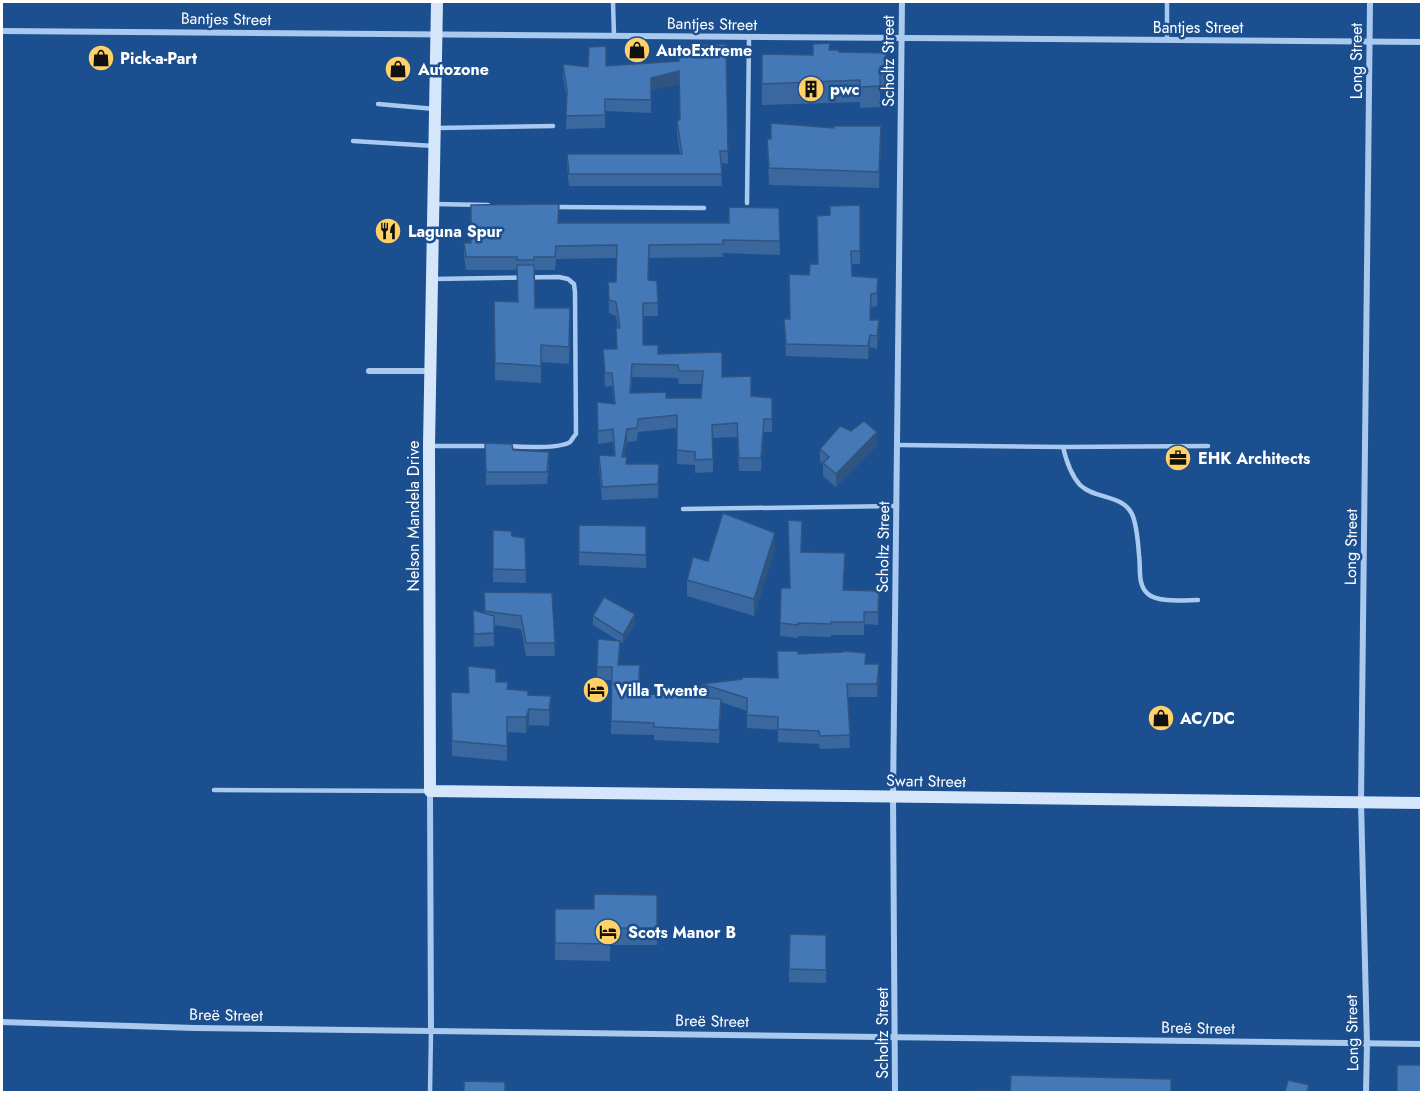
<svg xmlns="http://www.w3.org/2000/svg" width="1423" height="1094" font-family="Jost,sans-serif">
  <style>
    .lines { fill: none; stroke-linecap: round; stroke-linejoin: round }
    .service { stroke: #a9c9ee; stroke-width: 4.5 }
    .minor { stroke: #a9c9ee; stroke-width: 6 }
    .secondary { stroke: #d6e6fa; stroke-width: 12 }
    .wall { fill: #3a679d; fill-rule: evenodd }
    .shaded-wall { fill: #305480 }
    .building { fill: #4478b7; stroke: #305480; stroke-width: 1.5; fill-rule: evenodd }
    .labels { text-anchor: middle; dominant-baseline: central; stroke-width: 5; stroke-linejoin: round; paint-order: stroke }
    .street-label { font-size: 16px; fill: #fff; stroke: #1b4f8f }
    .poi-label { font-size: 16px; font-weight: bold; fill: #fff; stroke: #1b4f8f; text-anchor: start }
  </style>
  <rect width="100%" height="100%" fill="#1b4f8f"/>
  <g class="lines">
    <g class="service">
      <polyline points="613,2 614,36"/>
      <polyline points="1167,2 1167,40"/>
      <polyline points="378,104 435,109"/>
      <polyline points="437,128 553,126"/>
      <polyline points="353,141 434,146"/>
      <polyline points="747,203 749,38"/>
      <polyline points="434,204 488,205"/>
      <polyline points="554,207 704,208"/>
      <path d="M433 279 559 277 568 279 574 284 575 292 576 434C574 436 571 441 570 442 560 449 520 447 507 446"/>
      <polyline points="898,445 1063,447 1208,446"/>
      <polyline points="429,446 490,446"/>
      <path d="M1063 447C1066 460 1071 475 1080 485 1094 499 1122 494 1132 514 1137 525 1138 542 1139 555 1141 568 1137 585 1148 594 1158 603 1186 600 1198 600"/>
      <polyline points="683,509 897,506"/>
      <polyline points="214,790 430,791"/>
      <polyline points="430,1092 431,1032"/>
    </g>
    <g class="minor">
      <polyline points="2,31 1422,42"/>
      <polyline points="369,371 430,371"/>
      <polyline points="430,791 431,1032"/>
      <polyline points="2,1022 195,1028 1422,1044"/>
      <polyline points="895,1092 893,797 902,2"/>
      <polyline points="1366,1092 1367,1044 1361,802 1370,2"/>
    </g>
    <polyline class="secondary" points="437,2 429,446 430,791 1422,803"/>
  </g>
  <g class="wall">
    <polygon points="726,44 728,164 721,163 722,186 569,186 567,167 567,154 680,154 677,133 677,120 680,120 679,84 651,90 651,113 605,111 605,128 566,129 567,100 563,77 563,64 588,67 678,61"/>
    <polygon points="830,50 839,52 886,53 886,87 880,88 880,107 860,108 860,102 762,105 762,54 813,55"/>
    <polygon points="767,139 881,143 879,188 769,185"/>
    <polygon points="860,205 860,264 851,264 852,276 878,278 877,306 871,307 871,320 879,333 877,349 870,347 868,359 786,356 784,319 790,319 809,275 817,264 830,215"/>
    <path d="M779 208 780 255 723 253V257L649 258V280L658 303V316H643V345L658 354 722 377 751 396 772 398V432H764L761 471H739L737 437 713 438V472L695 473V465L677 464V428L638 432 637 441 627 442 624 457 627 464H659L658 498 602 500 599 468V455L614 456 613 442 598 444 597 402 614 404 612 386 605 387 603 349H616V328H618L616 316 609 313 608 282H616L617 258 556 259 555 270H534L535 308 570 325 569 364 541 362V383L495 380 494 301 518 302 517 270H466L464 256V243H471L559 217V223H729ZM632 377 678 378 679 384H702L701 398H666L631 393Z"/>
    <polygon points="485,443 513,450 549,465 547,484 486,485"/>
    <polygon points="877,445 836,487 823,476 823,464 820,461 820,449"/>
    <polygon points="579,525 646,526 646,568 579,565"/>
    <polygon points="493,530 512,536 525,538 526,583 493,582"/>
    <polygon points="775,549 754,616 687,596 687,580 708,561"/>
    <polygon points="802,552 844,590 879,603 878,625 864,624 864,635 831,635 831,637 798,636 798,638 780,636 781,588 789,588"/>
    <polygon points="484,592 552,593 555,656 526,656 521,629 494,625 494,646 474,647 473,610 484,613"/>
    <polygon points="593,616 635,623 623,643 620,641 619,665 640,678 639,688 651,694 709,698 702,696 702,684 778,678 777,651 866,664 879,677 877,697 848,697 850,748 820,749 819,744 778,742 778,730 747,728 747,711 721,702 719,743 654,740 654,735 611,734 611,680 597,680 598,639 619,641 593,625"/>
    <polygon points="496,682 507,689 528,695 551,696 551,712 549,726 529,725 526,733 507,732 507,761 452,756 451,692 468,693"/>
    <polygon points="657,895 657,945 610,945 610,961 555,960 555,909 594,909"/>
    <polygon points="826,935 826,983 789,982 789,969"/>
  </g>
  <g class="shaded-wall">
    <polygon points="679,71 679,84 651,90 651,113 651,78"/>
    <polygon points="881,126 881,143 879,188 879,172"/>
    <polygon points="879,320 879,333 877,349 877,336"/>
    <polygon points="870,335 870,347 868,359 868,346"/>
    <polygon points="764,419 764,432 761,471 761,458"/>
    <polygon points="627,429 627,442 622,470 622,457"/>
    <polygon points="877,432 877,445 836,487 836,474"/>
    <polygon points="775,533 775,549 754,616 754,599"/>
    <polygon points="635,614 635,623 623,643 623,635"/>
    <polygon points="879,664 879,677 877,697 877,684"/>
    <polygon points="551,696 551,712 549,726 549,710"/>
    <polygon points="529,709 529,725 526,733 526,717"/>
  </g>
  <g class="building">
    <polygon points="830,43 829,50 838,50 839,52 886,53 886,66 880,67 880,86 860,87 860,80 762,84 762,54 813,55 813,44"/>
    <polygon points="726,44 728,151 720,151 722,174 569,174 567,154 682,154 677,120 680,120 679,71 651,78 651,100 605,99 605,115 566,116 567,90 563,64 588,67 589,47 606,46 606,66 679,61 678,46"/>
    <polygon points="771,123 834,128 834,126 881,126 879,172 769,168 767,139 771,139"/>
    <path d="M559 204 558 223H729V207L779 208 780 241 723 240V244L649 245 648 280 657 281 658 303H643V345H658V354L722 352V377L751 376V396L772 398V419H764L761 458H739L737 423 712 425 713 459 695 460V452L677 450V415L638 419 637 428 627 429 622 457H627L626 464H659L658 484 602 487 599 455 615 456 613 429 598 431 597 402 615 404 612 373H605L603 349H617L616 328H620L616 302 609 300 608 282H616L617 245 556 246 555 257H534V260H517V257H466L464 243H471V205ZM632 364 678 365 679 371H703L701 398H666V392L630 393Z"/>
    <polygon points="860,205 860,251 851,251 852,276 878,278 877,293 871,294 870,320 879,320 877,336 870,335 868,346 786,344 784,319 790,319 789,274 809,275 810,264 818,264 817,216 830,215 830,206"/>
    <polygon points="517,265 534,265 535,308 570,308 569,347 541,345 541,366 495,363 494,301 518,302"/>
    <polygon points="864,421 877,432 836,474 823,463 829,457 820,449 840,426 851,431"/>
    <polygon points="485,443 512,444 513,450 549,452 547,472 486,472"/>
    <polygon points="723,513 775,533 754,599 687,580 693,557 708,561"/>
    <polygon points="788,520 802,521 801,552 845,553 843,590 879,591 878,612 864,612 864,622 831,622 831,624 798,623 798,625 780,623 781,588 790,588"/>
    <polygon points="579,525 646,526 646,555 579,552"/>
    <polygon points="493,530 511,531 512,536 525,538 526,570 493,569"/>
    <polygon points="484,592 552,593 555,643 526,643 521,616 485,611"/>
    <polygon points="604,597 635,614 623,635 593,616"/>
    <polygon points="473,610 494,616 494,633 474,634"/>
    <polygon points="598,639 620,641 618,665 640,665 638,688 651,688 650,694 721,699 719,730 654,727 654,723 611,721 612,667 597,667"/>
    <polygon points="777,651 798,651 798,654 843,652 843,651 866,653 865,664 879,664 877,684 847,684 850,735 820,736 819,731 778,729 778,717 747,715 747,698 702,684 742,679 742,677 778,678"/>
    <polygon points="468,666 496,669 496,682 508,682 507,689 528,691 528,695 551,696 549,710 529,709 526,717 507,717 507,746 452,741 451,692 469,693"/>
    <polygon points="594,894 657,895 657,928 610,928 610,944 555,943 555,909 594,909"/>
    <polygon points="790,934 826,935 826,970 789,969"/>
    <rect x="1397" y="1065" width="25" height="27"/>
    <polygon points="1011,1075 1171,1079 1171,1092 975,1092 975,1090 1010,1091"/>
    <polygon points="1288,1080 1309,1085 1307,1092 1285,1092"/>
    <polygon points="464,1081 505,1082 505,1092 464,1092"/>
  </g>
  <defs>
    <symbol id="shop-disc" viewBox="-11 -11 22 22"><circle r="9.5" fill="#ffd166" stroke="#1b4f8f"/><path d="M-5-2.5h2.3a2.7 3.5 0 0 1 5.4 0H5L5.5 6h-11ZM-1.5-2.5h3a1.5 2.3 0 0 0-3 0Z" fill="#111"/></symbol>
    <symbol id="building-disc" viewBox="-11 -11 22 22"><circle r="9.5" fill="#ffd166" stroke="#1b4f8f"/><path d="M-4-6H4V6H1V3H-1V6H-4ZM-2.5-4.3h1.7v1.8h-1.7ZM.8-4.3h1.7v1.8H.8ZM-2.5-1h1.7V.8h-1.7ZM.8-1h1.7V.8H.8Z" fill="#111"/></symbol>
    <symbol id="restaurant-disc" viewBox="-11 -11 22 22"><circle r="9.5" fill="#ffd166" stroke="#1b4f8f"/><path d="M-5-6h1v4h1v-4h1v4h1v-4h1v5L-1.5 .5V6h-2V.5L-5-1ZM5-6V6H3V1.5H1.5Q1.5-4 5-6Z" fill="#111"/></symbol>
    <symbol id="office-disc" viewBox="-11 -11 22 22"><circle r="9.5" fill="#ffd166" stroke="#1b4f8f"/><path d="M-6-3h4V-5.5h4V-3h4V5H-6ZM-1-4.5V-3h2v-1.5ZM-6 0V1H6V0Z" fill="#111"/></symbol>
    <symbol id="hotel-disc" viewBox="-11 -11 22 22"><circle r="9.5" fill="#ffd166" stroke="#1b4f8f"/><path d="M-6-4.5h1.5V1H6V5H4.5V3h-9V5H-6ZM-4 0a1.8 1.8 0 1 1 3.6 0ZM.5 0V-2.5h3Q6-2.5 6 0Z" fill="#111"/></symbol>
  </defs>
  <g fill-rule="evenodd">
    <use href="#shop-disc" x="622" y="35" width="30" height="30"/>
    <use href="#shop-disc" x="86" y="43" width="30" height="30"/>
    <use href="#shop-disc" x="383" y="54" width="30" height="30"/>
    <use href="#building-disc" x="796" y="74" width="30" height="30"/>
    <use href="#restaurant-disc" x="373" y="216" width="30" height="30"/>
    <use href="#office-disc" x="1163" y="443" width="30" height="30"/>
    <use href="#hotel-disc" x="581" y="675" width="30" height="30"/>
    <use href="#shop-disc" x="1146" y="703" width="30" height="30"/>
    <use href="#hotel-disc" x="593" y="917" width="30" height="30"/>
  </g>
  <g class="labels">
    <g class="street-label">
      <text transform="translate(226 19) rotate(1)">Bantjes Street</text>
      <text transform="translate(712 24) rotate(1)">Bantjes Street</text>
      <text x="1198" y="27">Bantjes Street</text>
      <text transform="translate(888 61) rotate(-90)">Scholtz Street</text>
      <text transform="translate(1356 61) rotate(-90)">Long Street</text>
      <text transform="translate(413 516) rotate(-90)">Nelson Mandela Drive</text>
      <text transform="translate(883 547) rotate(-89)">Scholtz Street</text>
      <text transform="translate(1351 547) rotate(-89)">Long Street</text>
      <text transform="translate(926 781) rotate(1)">Swart Street</text>
      <text transform="translate(226 1015) rotate(1)">Breë Street</text>
      <text transform="translate(712 1021) rotate(1)">Breë Street</text>
      <text transform="translate(1198 1028) rotate(1)">Breë Street</text>
      <text transform="translate(882 1033) rotate(-90)">Scholtz Street</text>
      <text transform="translate(1352 1033) rotate(-91)">Long Street</text>
    </g>
    <g class="poi-label">
      <text x="656" y="50">AutoExtreme</text>
      <text x="120" y="58">Pick-a-Part</text>
      <text x="418" y="69">Autozone</text>
      <text x="830" y="89">pwc</text>
      <text x="408" y="231">Laguna Spur</text>
      <text x="1198" y="458">EHK Architects</text>
      <text x="616" y="690">Villa Twente</text>
      <text x="1180" y="718">AC/DC</text>
      <text x="628" y="932">Scots Manor B</text>
    </g>
  </g>
  <rect width="1423" height="1094" fill="none" stroke="#ffffff" stroke-width="6"/>
</svg>
